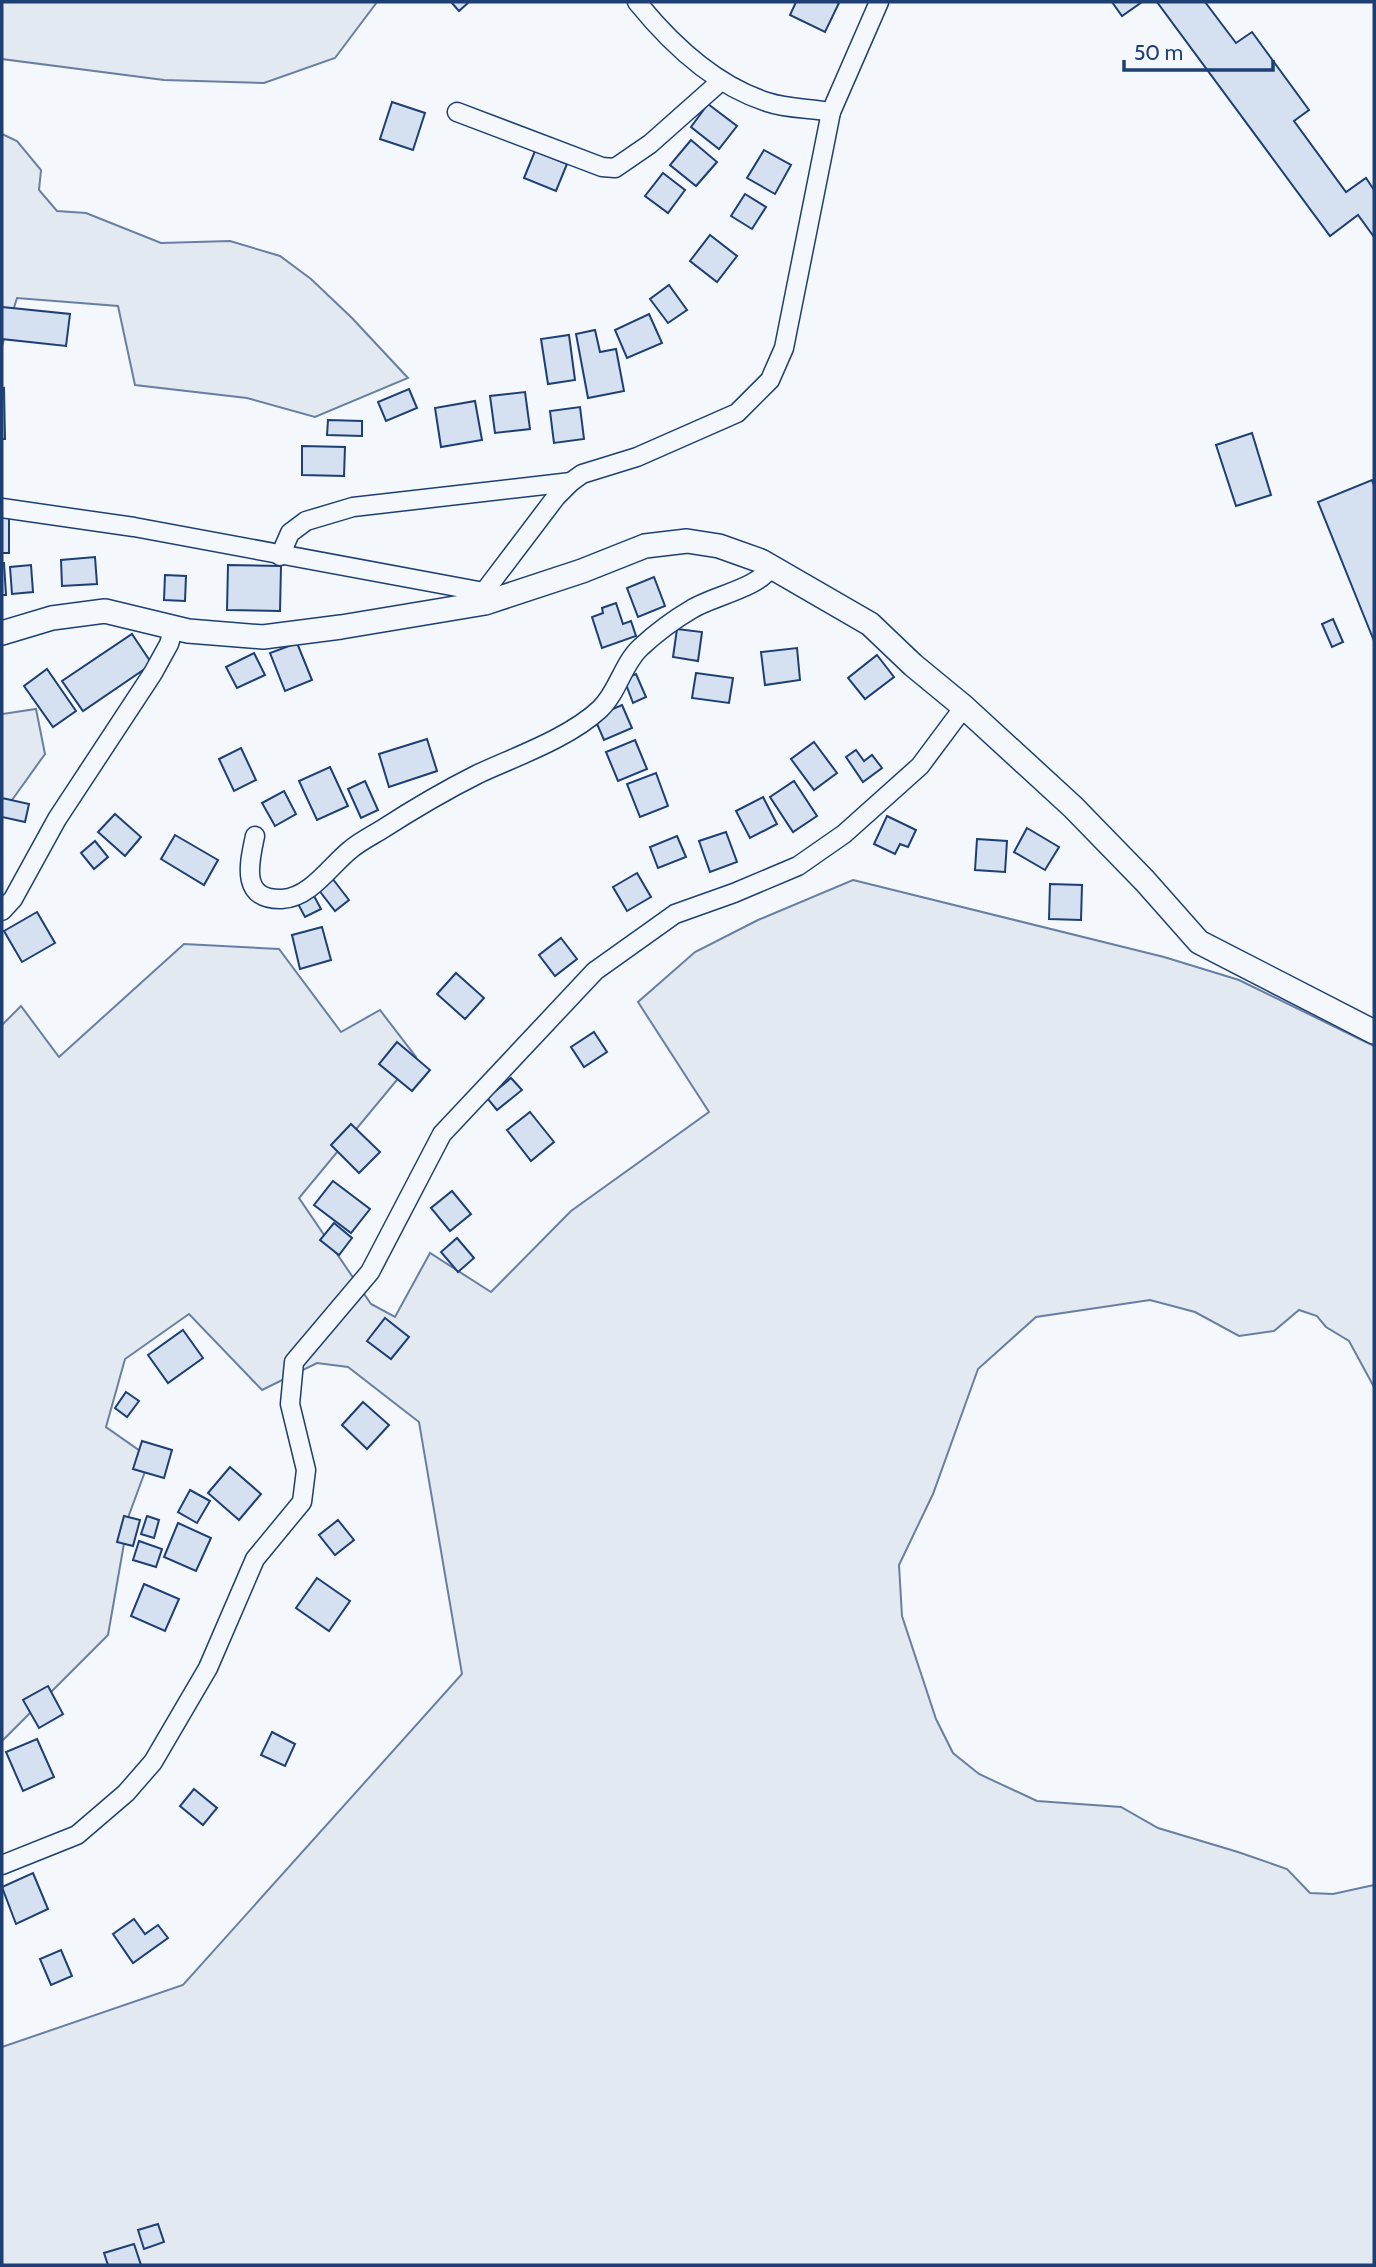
<svg xmlns="http://www.w3.org/2000/svg" width="1376" height="2267" font-family="Cabin,sans-serif">
  <style>
    .green { fill: #e3e9f0; stroke: #687fa3; stroke-width: 2 }
    .building { fill: #d5e0f0; stroke: #1d3f73; stroke-width: 2 }
    .lines { fill: none; stroke-linecap: round; stroke-linejoin: round }
    .minor-casing { stroke: #1d3f73; stroke-width: 21 }
    .tertiary-casing { stroke: #1d3f73; stroke-width: 26 }
    .minor { stroke: #f4f7fb; stroke-width: 18 }
    .tertiary { stroke: #f4f7fb; stroke-width: 23 }
  </style>
  <rect width="100%" height="100%" fill="#f4f7fb"/>
  <g class="green">
    <polygon points="2,2 377,2 335,58 264,83 164,80 2,59"/>
    <polygon points="2,134 17,141 41,170 39,190 57,211 86,213 161,243 230,241 280,256 311,279 352,318 408,378 315,417 247,398 135,385 118,306 17,298 2,346"/>
    <polygon points="36,709 45,754 2,814 2,714"/>
    <polygon points="853,880 1164,957 1239,980 1374,1046 1374,1387 1349,1341 1326,1327 1317,1316 1299,1310 1274,1331 1239,1336 1195,1312 1150,1300 1036,1317 978,1369 933,1494 899,1565 902,1616 936,1719 953,1753 979,1774 1037,1801 1121,1807 1158,1828 1238,1852 1287,1869 1310,1893 1333,1894 1374,1885 1374,2265 2,2265 2,2047 183,1985 462,1674 419,1422 348,1367 317,1363 262,1390 189,1314 125,1359 106,1427 150,1458 129,1515 108,1635 2,1741 2,1025 21,1006 59,1057 184,944 279,949 341,1032 380,1010 416,1057 299,1198 371,1304 395,1317 430,1253 491,1292 571,1211 709,1112 638,1002 695,952 758,920"/>
  </g>
  <g class="building">
    <polygon points="451,2 469,2 459,11"/>
    <polygon points="796,2 837,2 839,3 825,32 790,15"/>
    <polygon points="1112,2 1142,2 1122,16"/>
    <polygon points="1157,2 1205,2 1236,43 1252,32 1309,110 1294,121 1346,192 1366,178 1374,190 1374,237 1358,215 1330,236"/>
    <polygon points="392,102 425,113 413,150 380,139"/>
    <polygon points="708,104 737,126 719,149 691,127"/>
    <polygon points="691,140 717,162 696,186 670,165"/>
    <polygon points="764,150 791,165 775,194 747,178"/>
    <polygon points="535,151 567,164 556,191 524,178"/>
    <polygon points="663,173 685,190 668,213 645,196"/>
    <polygon points="745,194 766,207 752,229 731,216"/>
    <polygon points="710,235 737,256 717,282 690,261"/>
    <polygon points="669,285 687,310 668,323 650,299"/>
    <polygon points="2,307 70,314 66,346 2,339"/>
    <polygon points="649,314 662,343 627,358 615,330"/>
    <polygon points="595,330 600,352 616,349 624,391 588,398 576,334"/>
    <polygon points="569,335 575,380 548,384 541,339"/>
    <polygon points="4,388 5,439 2,439 2,389"/>
    <polygon points="409,389 417,408 386,421 378,402"/>
    <polygon points="525,392 530,429 495,433 490,396"/>
    <polygon points="475,401 482,440 441,447 435,408"/>
    <polygon points="580,407 584,439 554,443 550,411"/>
    <polygon points="328,420 362,421 362,436 327,435"/>
    <polygon points="1252,433 1271,495 1236,506 1216,445"/>
    <polygon points="302,446 345,447 344,476 302,475"/>
    <polygon points="1372,480 1374,486 1374,641 1318,502"/>
    <rect x="2" y="518" width="7" height="35"/>
    <polygon points="95,557 97,584 62,586 61,560"/>
    <polygon points="2,563 4,563 6,595 2,595"/>
    <polygon points="31,565 33,592 12,594 10,567"/>
    <polygon points="228,565 281,566 280,611 227,610"/>
    <polygon points="165,575 186,576 185,601 164,600"/>
    <polygon points="654,577 665,606 638,617 627,588"/>
    <polygon points="616,603 623,624 631,621 636,636 602,648 592,617 603,613 602,608"/>
    <polygon points="1333,619 1343,642 1332,647 1322,624"/>
    <polygon points="677,629 702,632 698,661 673,657"/>
    <polygon points="132,634 152,664 83,711 62,681"/>
    <polygon points="297,643 312,680 285,691 270,653"/>
    <polygon points="797,648 800,680 765,685 761,652"/>
    <polygon points="254,653 265,675 237,688 226,667"/>
    <polygon points="877,655 894,677 865,699 848,678"/>
    <polygon points="47,669 76,711 53,727 24,686"/>
    <polygon points="696,673 733,678 729,703 692,698"/>
    <polygon points="636,674 646,697 633,703 624,679"/>
    <polygon points="622,705 632,728 604,740 594,717"/>
    <polygon points="427,739 437,771 389,787 379,754"/>
    <polygon points="635,740 647,769 618,781 606,752"/>
    <polygon points="814,742 837,773 814,790 791,759"/>
    <polygon points="241,748 256,780 234,791 219,759"/>
    <polygon points="856,750 864,761 872,755 882,768 863,782 846,757"/>
    <polygon points="330,767 348,806 317,820 299,781"/>
    <polygon points="656,773 668,806 640,817 627,784"/>
    <polygon points="365,781 378,810 361,818 348,789"/>
    <polygon points="794,781 817,816 793,832 770,797"/>
    <polygon points="284,791 296,814 275,826 262,803"/>
    <polygon points="763,797 777,824 750,838 736,811"/>
    <polygon points="2,798 29,804 25,822 2,817"/>
    <polygon points="115,814 141,837 125,856 98,832"/>
    <polygon points="887,816 916,830 908,847 900,844 895,854 874,844"/>
    <polygon points="1027,828 1059,847 1045,870 1014,852"/>
    <polygon points="726,832 737,862 710,872 699,841"/>
    <polygon points="175,835 218,860 204,885 161,859"/>
    <polygon points="677,836 686,857 658,868 650,847"/>
    <polygon points="977,839 1007,841 1005,872 975,870"/>
    <polygon points="95,841 108,857 94,869 81,853"/>
    <polygon points="637,873 651,897 627,911 613,887"/>
    <polygon points="332,878 349,900 335,911 318,889"/>
    <polygon points="1050,884 1082,885 1081,920 1049,919"/>
    <polygon points="313,894 321,909 305,917 297,902"/>
    <polygon points="37,912 55,943 22,962 4,931"/>
    <polygon points="322,927 331,960 300,969 292,935"/>
    <polygon points="561,938 577,959 555,976 539,955"/>
    <polygon points="456,973 484,998 465,1019 437,994"/>
    <polygon points="594,1032 607,1052 584,1067 571,1047"/>
    <polygon points="397,1042 430,1070 412,1091 379,1064"/>
    <polygon points="511,1078 522,1090 497,1110 487,1098"/>
    <polygon points="530,1112 554,1142 531,1161 507,1130"/>
    <polygon points="351,1124 380,1152 359,1173 331,1145"/>
    <polygon points="333,1181 370,1209 351,1233 314,1205"/>
    <polygon points="452,1191 471,1214 450,1231 431,1208"/>
    <polygon points="334,1223 352,1238 339,1255 320,1240"/>
    <polygon points="457,1238 474,1258 458,1272 441,1252"/>
    <polygon points="385,1318 409,1337 391,1359 367,1341"/>
    <polygon points="183,1330 203,1358 168,1383 148,1355"/>
    <polygon points="126,1392 139,1401 127,1417 115,1408"/>
    <polygon points="363,1402 389,1425 367,1449 342,1425"/>
    <polygon points="142,1441 172,1450 164,1478 133,1469"/>
    <polygon points="230,1467 261,1494 239,1520 208,1493"/>
    <polygon points="190,1490 210,1501 197,1523 178,1512"/>
    <polygon points="124,1516 140,1520 133,1546 117,1542"/>
    <polygon points="147,1516 159,1520 154,1538 141,1534"/>
    <polygon points="338,1520 354,1540 335,1555 319,1535"/>
    <polygon points="178,1523 211,1538 196,1571 164,1557"/>
    <polygon points="139,1541 162,1549 156,1567 133,1560"/>
    <polygon points="317,1578 350,1601 329,1631 296,1608"/>
    <polygon points="144,1584 179,1599 165,1631 131,1616"/>
    <polygon points="48,1686 63,1714 39,1728 23,1700"/>
    <polygon points="272,1732 295,1744 285,1766 261,1755"/>
    <polygon points="37,1739 54,1777 23,1791 6,1752"/>
    <polygon points="194,1789 217,1808 203,1825 180,1806"/>
    <polygon points="33,1873 48,1909 16,1924 2,1887"/>
    <polygon points="134,1919 145,1934 158,1925 168,1938 133,1963 113,1934"/>
    <polygon points="61,1950 72,1976 51,1985 40,1959"/>
    <polygon points="158,2224 164,2242 144,2249 138,2230"/>
    <polygon points="134,2244 141,2265 108,2265 104,2253"/>
  </g>
  <g class="lines">
    <defs>
      <g id="minor">
        <path d="M637 2C671 44 714 85 767 102 787 109 810 108 831 112"/>
        <polyline points="457,112 602,167 615,168 650,144 721,81"/>
        <polyline points="2,508 134,527 484,592"/>
        <polyline points="280,556 290,533 306,521 353,507 571,482"/>
        <polyline points="485,603 484,592 556,497 571,482 582,474 637,457 737,413 770,380 784,348 831,112 879,2"/>
        <path d="M255 836C249 864 240 900 282 899 310 898 331 865 350 850 359 842 371 836 381 830 412 810 446 790 478 774 517 756 569 738 600 709 618 692 623 663 641 647 656 633 675 619 692 609 713 596 759 588 771 567"/>
        <polyline points="2,911 13,899 57,819 153,673 169,644 174,627"/>
        <polyline points="2,1865 77,1835 126,1793 153,1762 208,1668 255,1559 302,1502 306,1470 290,1404 294,1362 370,1272 442,1134 595,971 675,914 734,893 798,866 844,834 920,766 964,707"/>
      </g>
      <polyline id="tertiary" points="2,633 52,618 105,611 188,631 263,637 341,627 485,603 582,571 645,546 687,541 719,546 761,561 870,624 913,665 964,707 1073,807 1145,881 1199,942 1374,1032"/>
    </defs>
    <use href="#minor" class="minor-casing"/>
    <use href="#tertiary" class="tertiary-casing"/>
    <use href="#minor" class="minor"/>
    <use href="#tertiary" class="tertiary"/>
  </g>
  <rect width="1376" height="2267" fill="none" stroke="#1d3f73" stroke-width="7"/>
  <path d="M1124 60v10h149v-10" fill="none" stroke="#1d3f73" stroke-width="3.5"/>
  <text x="1134" y="60" font-size="21" fill="#1d3f73" stroke="#f4f7fb" stroke-width="5" paint-order="stroke">50 m</text>
</svg>
